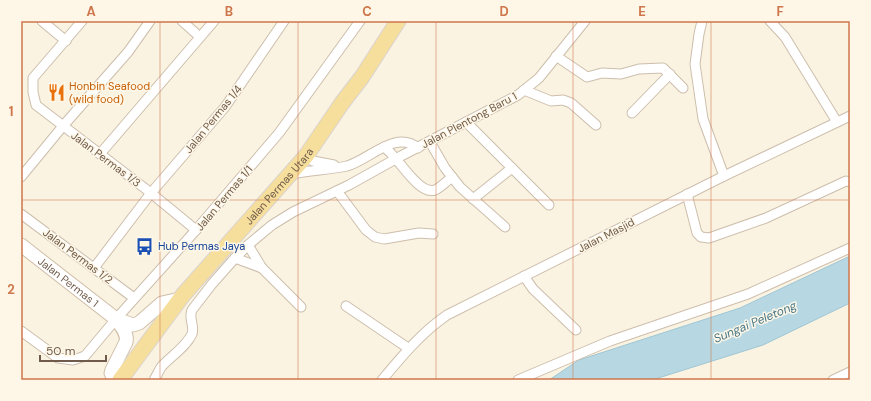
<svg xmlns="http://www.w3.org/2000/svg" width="871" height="401" font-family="'DM Sans',sans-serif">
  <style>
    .water { fill: #b7d8e3; stroke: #9ec6d4 }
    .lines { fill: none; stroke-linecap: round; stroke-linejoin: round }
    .street-casing { stroke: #cdbeac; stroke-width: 11 }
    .secondary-casing { stroke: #d0bea9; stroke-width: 15 }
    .primary-casing { stroke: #dad4d0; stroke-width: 17 }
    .street { stroke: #fff; stroke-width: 9 }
    .secondary { stroke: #fff; stroke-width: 13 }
    .primary { stroke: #f6de9d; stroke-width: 15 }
    .grid { fill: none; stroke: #ce764c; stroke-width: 1; stroke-opacity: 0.55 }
    .labels { text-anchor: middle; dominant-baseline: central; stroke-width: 3; stroke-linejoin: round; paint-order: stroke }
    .food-label { font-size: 11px; fill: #c56008; stroke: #fef7e7; text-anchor: start }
    .street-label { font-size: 11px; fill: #705b4a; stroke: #fef7e7 }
    .transit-label { font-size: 11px; fill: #164399; stroke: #fef7e7; text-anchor: start }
    .water-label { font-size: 12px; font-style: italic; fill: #48788a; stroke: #fef7e7 }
    .neatline { fill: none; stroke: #ce764c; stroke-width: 1.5 }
    .grid-label { font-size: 13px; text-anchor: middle; font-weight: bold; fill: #ce764c }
  </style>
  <rect width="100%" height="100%" fill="#fbf3e2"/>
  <polygon class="water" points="850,256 850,303 763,345 652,380 549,380 579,360 740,308"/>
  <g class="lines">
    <defs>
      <g id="street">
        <polyline points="42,21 66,41"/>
        <polyline points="82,21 33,78 33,92 36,105 151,193 196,230"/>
        <polyline points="182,21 200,37"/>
        <polyline points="702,21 699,34 695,64 703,119 724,176"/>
        <polyline points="770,21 785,37 837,122"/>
        <polyline points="556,56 587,77 602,73 621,74 639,69 663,68 683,88"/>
        <polyline points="524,90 551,101 563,100 571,103 596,125"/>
        <polyline points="632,113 670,74"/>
        <polyline points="466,122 549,205"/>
        <polyline points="430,142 445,168 460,187 505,227"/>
        <path d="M384 147C388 150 392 154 395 158 403 166 421 195 435 190 440 188 447 181 452 177"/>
        <polyline points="100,154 214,21"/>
        <polyline points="306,156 313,161 334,165"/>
        <path d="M292 174C310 170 329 170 347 166 369 160 396 129 418 148"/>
        <polyline points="21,177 63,126 128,52 150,21"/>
        <polyline points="337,191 366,230 375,237 384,239 419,233 433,234"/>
        <polyline points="687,194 697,233 701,237 709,238 766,218 846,181 850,182"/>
        <polyline points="473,199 512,168"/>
        <polyline points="21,214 134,298"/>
        <polyline points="248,245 262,268 301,307"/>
        <polyline points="235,258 262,268"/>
        <polyline points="94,268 151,193 225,107 284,21"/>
        <polyline points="524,276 533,289 576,330"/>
        <polyline points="346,306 408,348"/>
        <polyline points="21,331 58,358 73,360 85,356 116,319 196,230 279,133 360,21"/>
        <path d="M154 380C157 375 159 370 162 366 171 356 186 347 192 334 195 326 188 318 192 310L212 284 235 258 248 245 272 225 293 212 349 185 401 156 518 95 539 78 585 21"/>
        <path d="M382 380C402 356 421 333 447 315L724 176 850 116"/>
        <polyline points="518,380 610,341 748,294 850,248"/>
        <polyline points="833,380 850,372"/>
      </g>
      <g id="secondary">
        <path id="s1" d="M21 245 116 319 133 325 139 323 162 303 180 299"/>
        <path d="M115 380 111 373 112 370 126 342C128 333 121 326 116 319"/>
      </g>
      <g id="primary">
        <path id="s2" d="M120 380 183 295 306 156 342 103 362 77 398 21"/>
      </g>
    </defs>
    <use href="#street" class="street-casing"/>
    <use href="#secondary" class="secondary-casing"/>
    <use href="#primary" class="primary-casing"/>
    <use href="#street" class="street"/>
    <use href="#secondary" class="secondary"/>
    <use href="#primary" class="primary"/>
  </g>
  <path class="grid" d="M160 21V380M298 21V380M436 21V380M573 21V380M711 21V380M21 200H850"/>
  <defs>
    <symbol id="restaurant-bare" viewBox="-9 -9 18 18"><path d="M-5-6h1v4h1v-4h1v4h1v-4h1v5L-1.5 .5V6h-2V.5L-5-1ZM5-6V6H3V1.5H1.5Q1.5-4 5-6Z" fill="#e8710a" stroke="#fef7e7" stroke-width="2.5" paint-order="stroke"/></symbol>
    <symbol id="bus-bare" viewBox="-9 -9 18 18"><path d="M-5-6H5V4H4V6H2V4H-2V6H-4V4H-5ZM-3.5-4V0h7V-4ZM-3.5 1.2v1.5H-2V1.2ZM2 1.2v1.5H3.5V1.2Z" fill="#1a4fb4" stroke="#fef7e7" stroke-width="2.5" paint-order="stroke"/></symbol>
  </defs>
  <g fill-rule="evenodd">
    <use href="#restaurant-bare" x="44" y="80" width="25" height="25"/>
    <use href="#bus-bare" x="132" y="234" width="25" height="25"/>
  </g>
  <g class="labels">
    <g class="food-label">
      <text x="69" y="86">Honbin Seafood<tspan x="69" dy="13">(wild food)</tspan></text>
    </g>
    <g class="street-label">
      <text transform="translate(213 119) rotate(-51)">Jalan Permas 1/4</text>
      <text transform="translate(469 120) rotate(-28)">Jalan Plentong Baru 1</text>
      <text transform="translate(106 159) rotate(37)">Jalan Permas 1/3</text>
      <text stroke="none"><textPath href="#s2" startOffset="251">Jalan Permas Utara</textPath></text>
      <text transform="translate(224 198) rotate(-50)">Jalan Permas 1/1</text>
      <text transform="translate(606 235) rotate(-27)">Jalan Masjid</text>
      <text transform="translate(78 256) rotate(37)">Jalan Permas 1/2</text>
      <text stroke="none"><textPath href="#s1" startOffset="60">Jalan Permas 1</textPath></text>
    </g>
    <g class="transit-label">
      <text x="158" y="246">Hub Permas Jaya</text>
    </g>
    <g class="water-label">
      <text transform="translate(755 322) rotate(-23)">Sungai Peletong</text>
    </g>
  </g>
  <rect width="871" height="401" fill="none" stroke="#fef7e7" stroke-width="44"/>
  <path d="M40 355v6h66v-6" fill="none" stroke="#705b4a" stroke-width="2"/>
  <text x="46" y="355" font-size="12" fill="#705b4a" stroke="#fef7e7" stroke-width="3" paint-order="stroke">50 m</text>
  <rect x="22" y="22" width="827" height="357" class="neatline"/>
  <g class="grid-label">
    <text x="91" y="16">A</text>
    <text x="229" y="16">B</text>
    <text x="367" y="16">C</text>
    <text x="504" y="16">D</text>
    <text x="642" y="16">E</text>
    <text x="780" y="16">F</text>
    <text x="11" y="116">1</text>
    <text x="11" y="294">2</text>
  </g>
</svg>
